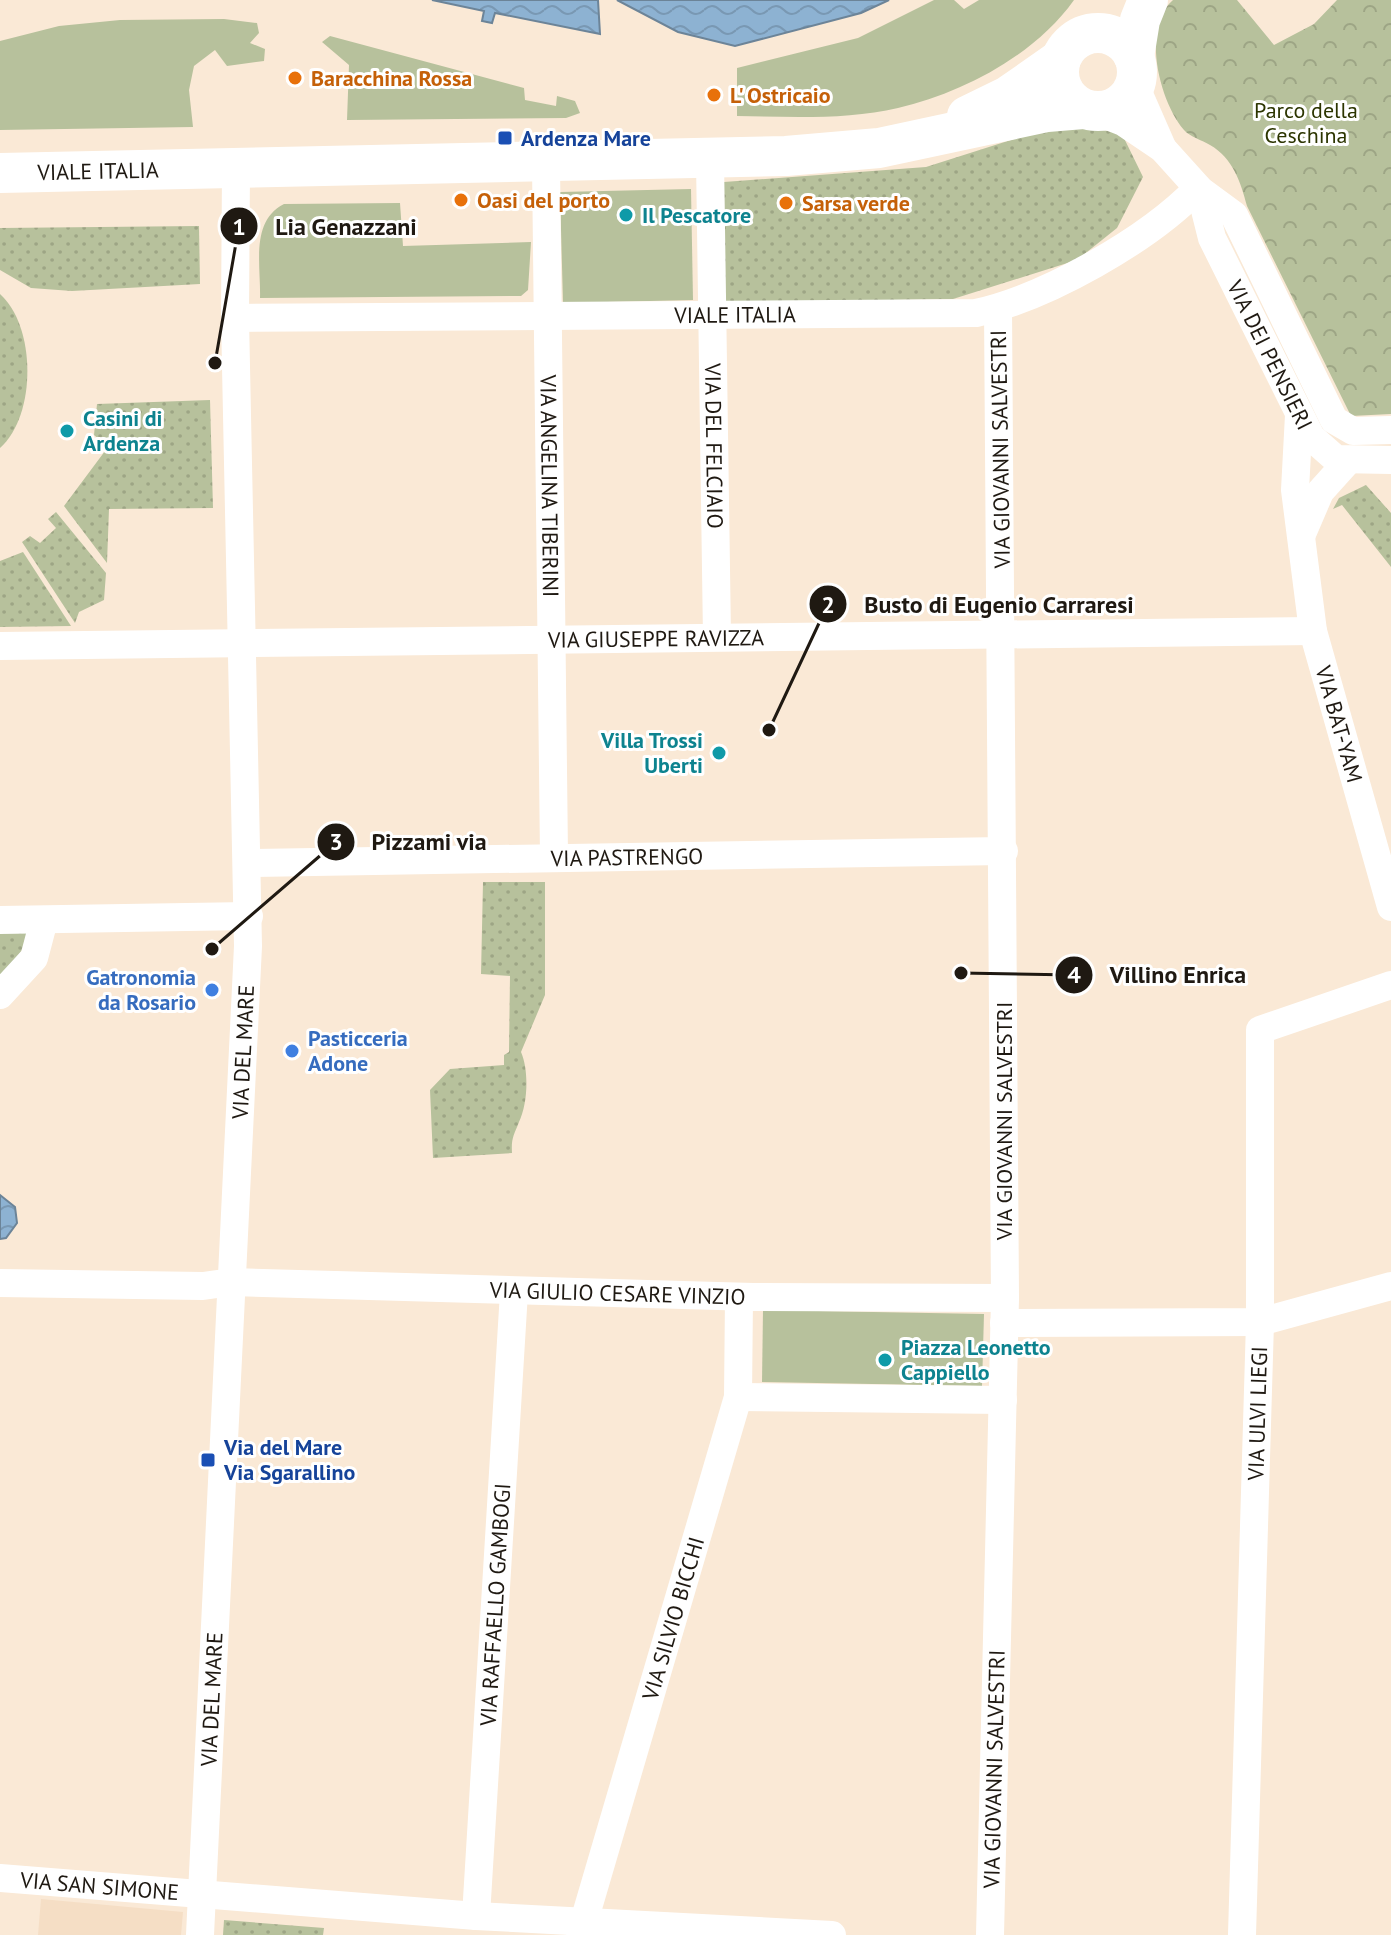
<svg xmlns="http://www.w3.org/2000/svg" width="1391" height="1935" font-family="'PT Sans',sans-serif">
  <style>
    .built { fill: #f5dec5 }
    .grass { fill: url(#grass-dots) }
    .forest { fill: url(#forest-crowns) }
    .park { fill: #b7c19c }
    .water { fill: url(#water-waves); stroke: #6c8498; stroke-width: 2 }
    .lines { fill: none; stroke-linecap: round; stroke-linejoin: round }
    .minor { stroke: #fff; stroke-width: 28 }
    .secondary { stroke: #fff; stroke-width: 40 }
    .food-dot { fill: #e8710a; stroke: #fff; stroke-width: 3 }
    .transit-dot { fill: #1a4fb4; stroke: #fff; stroke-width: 3 }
    .culture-dot { fill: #0f9aa8; stroke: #fff; stroke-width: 3 }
    .shop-dot { fill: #3f7fe0; stroke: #fff; stroke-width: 3 }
    .labels { text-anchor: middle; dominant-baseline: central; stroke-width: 6; stroke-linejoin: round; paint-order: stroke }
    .food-label { font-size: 22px; font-weight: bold; fill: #c56008; stroke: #fff; text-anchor: start }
    .park-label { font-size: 22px; fill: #2c3500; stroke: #fff }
    .transit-label { font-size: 22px; font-weight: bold; fill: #164399; stroke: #fff; text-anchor: start }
    .street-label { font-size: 22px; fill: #1f1912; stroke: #fff }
    .culture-label { font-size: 22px; font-weight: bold; fill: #0d838f; stroke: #fff; text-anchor: start }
    .shop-label { font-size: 22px; font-weight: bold; fill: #366cbe; stroke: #fff; text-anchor: end }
    .leader { fill: none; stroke: #1f1912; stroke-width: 3 }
    .callout-dot { fill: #1f1912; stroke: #fff; stroke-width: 3 }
    .mark-label { font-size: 24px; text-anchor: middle; font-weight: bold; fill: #fff }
    .callout-label { font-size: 24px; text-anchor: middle; font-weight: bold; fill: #1f1912; stroke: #fff; stroke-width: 6; stroke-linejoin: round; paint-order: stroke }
  </style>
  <defs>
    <pattern id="grass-dots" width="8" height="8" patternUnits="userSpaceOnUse" patternTransform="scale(2)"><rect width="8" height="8" fill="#b7c19c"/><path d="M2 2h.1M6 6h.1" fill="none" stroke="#9da585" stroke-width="1.8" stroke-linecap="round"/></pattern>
    <pattern id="forest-crowns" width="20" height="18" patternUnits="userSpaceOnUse" patternTransform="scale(2)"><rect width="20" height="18" fill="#b7c19c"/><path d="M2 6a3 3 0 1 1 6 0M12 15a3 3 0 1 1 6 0" fill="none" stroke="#9da585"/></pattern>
    <pattern id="water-waves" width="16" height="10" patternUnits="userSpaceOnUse" patternTransform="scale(2)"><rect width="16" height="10" fill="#8db2d2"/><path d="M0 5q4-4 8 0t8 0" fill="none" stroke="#7998b3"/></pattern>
  </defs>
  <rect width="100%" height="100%" fill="#fae9d6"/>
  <polygon class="built" points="41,1899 183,1912 181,1935 38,1935"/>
  <g class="grass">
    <polygon points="1084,126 1122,134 1143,177 1117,228 1077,260 953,299 725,303 724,182 926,167 1033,133"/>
    <polygon points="199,226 200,284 72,291 31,288 0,270 0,228"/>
    <path d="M0 294C36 326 37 415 0 448Z"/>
    <polygon points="210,400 213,508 109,509 107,563 64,506 108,447 94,435 97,404"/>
    <polygon points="1366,485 1391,513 1391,567 1342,505 1333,509 1339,498"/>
    <polygon points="56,512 106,573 104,600 79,612 75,623 22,542 30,536 40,543 56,528 48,519"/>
    <polygon points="23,552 71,626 0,627 0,561"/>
    <path d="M483 882H545V995L521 1052C529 1070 528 1103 519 1122 514 1135 511 1138 512 1153L433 1158 430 1090 450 1069 504 1065V1055L509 1052 510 976 481 974Z"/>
    <polygon points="0,927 30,927 30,938 0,983"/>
    <polygon points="224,1920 324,1928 323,1935 223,1935"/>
  </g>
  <path class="forest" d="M1173 0H1237L1274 45 1314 24 1337 0H1391V414L1351 416 1247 206C1241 183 1233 158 1210 145 1202 140 1190 137 1184 130 1159 101 1141 27 1173 0Z"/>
  <g class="park">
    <path d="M934 0H954L964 9 979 0H1074C1035 55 963 93 898 108 847 120 790 117 737 116V68L858 38Z"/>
    <polygon points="224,19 257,23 259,33 250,43 265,49 264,61 227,66 215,50 194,66 189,90 193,127 0,130 0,41 59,26 120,20"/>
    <polygon points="330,36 524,88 525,100 556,106 557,96 575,101 580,113 566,118 347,120 349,65 322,42"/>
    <polygon points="691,189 693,300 563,303 560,192"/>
    <path d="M400 203 403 246 531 242 528 290 521 296 260 298C261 266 250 221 284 204Z"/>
    <polygon points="763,1310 984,1314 982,1386 762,1382"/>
  </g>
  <g class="water">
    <polygon points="432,0 598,0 600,34 495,13 492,23 482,21 484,11"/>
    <polygon points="617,0 889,0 861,13 735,46 678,32"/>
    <polygon points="0,1195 15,1207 17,1223 6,1238 0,1239"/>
  </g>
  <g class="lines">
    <g class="minor">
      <polyline points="1135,85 1163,149"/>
      <polyline points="1098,112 1123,122 1163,149 1200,190 1234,215 1334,420 1353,431 1391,430"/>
      <path id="s1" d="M710 160 717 637"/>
      <path id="s2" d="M546 164 554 856"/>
      <path id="s3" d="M1200 190 1212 238 1311 437 1336 459 1391 460"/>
      <path id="s4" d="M235 318 976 313C1047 297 1148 240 1198 188"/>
      <path id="s5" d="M1299 415 1295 490 1313 631 1391 907"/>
      <polyline points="1302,534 1320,492 1347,462"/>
      <path id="s6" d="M0 646 1313 631"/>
      <path id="s7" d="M249 863 1004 851"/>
      <polyline points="0,920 249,916"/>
      <polyline points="0,995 34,958 44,920"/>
      <path id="s8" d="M0 1283 203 1286 232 1282 753 1297 1005 1298"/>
      <polyline points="1004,1323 1260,1322 1391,1286"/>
      <polyline points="738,1397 1003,1400"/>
      <path id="s9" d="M0 1878 476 1916 832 1935"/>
      <path id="s10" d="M476 1916 514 1292"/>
      <path id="s11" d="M200 1935 248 946 235 318 236 169"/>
      <path id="s12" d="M580 1935 738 1397 739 1297"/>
      <path id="s13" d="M990 1935 1005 1298 998 308"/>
      <path id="s14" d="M1242 1935 1260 1322V1030L1391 985"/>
    </g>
    <g class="secondary">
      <circle cx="1098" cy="72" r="39"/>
      <polyline points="1134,57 1140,20 1148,0"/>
      <polyline points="967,116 1008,96 1061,59"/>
      <path id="s15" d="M0 173 786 156 879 148 1047 112 1083 109"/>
    </g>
  </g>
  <g class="food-dot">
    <circle cx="295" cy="78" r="8"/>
    <circle cx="714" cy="95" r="8"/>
    <circle cx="461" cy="200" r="8"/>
    <circle cx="786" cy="203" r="8"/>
  </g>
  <g class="transit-dot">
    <rect x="497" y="130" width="16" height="16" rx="4"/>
    <rect x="200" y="1452" width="16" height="16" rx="4"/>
  </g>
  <g class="culture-dot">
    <circle cx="626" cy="215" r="8"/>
    <circle cx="67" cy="431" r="8"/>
    <circle cx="719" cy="753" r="8"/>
    <circle cx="885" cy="1360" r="8"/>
  </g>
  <g class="shop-dot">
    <circle cx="212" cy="990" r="8"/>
    <circle cx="292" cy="1051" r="8"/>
  </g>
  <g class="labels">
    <g class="food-label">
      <text x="311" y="78">Baracchina Rossa</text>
      <text x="730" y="95">L' Ostricaio</text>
      <text x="477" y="200">Oasi del porto</text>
      <text x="802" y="203">Sarsa verde</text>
    </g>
    <g class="park-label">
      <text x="1306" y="110">Parco della<tspan x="1306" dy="25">Ceschina</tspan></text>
    </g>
    <g class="transit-label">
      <text x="521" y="138">Ardenza Mare</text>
      <text x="224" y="1447">Via del Mare<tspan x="224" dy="25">Via Sgarallino</tspan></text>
    </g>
    <g class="street-label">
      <text stroke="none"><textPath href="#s15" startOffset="98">VIALE ITALIA</textPath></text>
      <text stroke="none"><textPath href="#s4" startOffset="500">VIALE ITALIA</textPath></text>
      <text stroke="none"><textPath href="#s3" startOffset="180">VIA DEI PENSIERI</textPath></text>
      <text stroke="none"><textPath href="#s1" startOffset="286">VIA DEL FELCIAIO</textPath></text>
      <text transform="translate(1000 449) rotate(-91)">VIA GIOVANNI SALVESTRI</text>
      <text stroke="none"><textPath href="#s2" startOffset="322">VIA ANGELINA TIBERINI</textPath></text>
      <text stroke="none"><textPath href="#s6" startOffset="656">VIA GIUSEPPE RAVIZZA</textPath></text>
      <text stroke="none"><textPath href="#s5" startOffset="314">VIA BAT-YAM</textPath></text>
      <text stroke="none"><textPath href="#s7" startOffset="378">VIA PASTRENGO</textPath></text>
      <text stroke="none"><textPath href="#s11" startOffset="884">VIA DEL MARE</textPath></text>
      <text transform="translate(1004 1121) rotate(-90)">VIA GIOVANNI SALVESTRI</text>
      <text stroke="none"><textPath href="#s8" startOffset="618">VIA GIULIO CESARE VINZIO</textPath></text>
      <text stroke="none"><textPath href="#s14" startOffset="522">VIA ULVI LIEGI</textPath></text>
      <text stroke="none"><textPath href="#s10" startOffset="312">VIA RAFFAELLO GAMBOGI</textPath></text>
      <text stroke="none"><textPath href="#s12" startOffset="330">VIA SILVIO BICCHI</textPath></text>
      <text stroke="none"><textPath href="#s11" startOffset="236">VIA DEL MARE</textPath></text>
      <text stroke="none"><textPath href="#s13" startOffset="166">VIA GIOVANNI SALVESTRI</textPath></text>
      <text stroke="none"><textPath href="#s9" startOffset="100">VIA SAN SIMONE</textPath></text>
    </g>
    <g class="culture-label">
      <text x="642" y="215">Il Pescatore</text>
      <text x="83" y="418">Casini di<tspan x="83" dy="25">Ardenza</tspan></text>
      <text x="703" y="740" text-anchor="end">Villa Trossi<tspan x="703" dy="25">Uberti</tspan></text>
      <text x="901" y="1347">Piazza Leonetto<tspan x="901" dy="25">Cappiello</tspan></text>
    </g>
    <g class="shop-label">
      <text x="196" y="977">Gatronomia<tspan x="196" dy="25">da Rosario</tspan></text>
      <text x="308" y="1038" text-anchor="start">Pasticceria<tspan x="308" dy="25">Adone</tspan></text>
    </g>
  </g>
  <path class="leader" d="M215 363L239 226M769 730L828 604M212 949L336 842M961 973L1074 975"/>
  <g class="callout-dot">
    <circle cx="215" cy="363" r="8"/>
    <circle cx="769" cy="730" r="8"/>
    <circle cx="212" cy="949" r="8"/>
    <circle cx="961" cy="973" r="8"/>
    <circle cx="239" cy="226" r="20"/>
    <circle cx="828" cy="604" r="20"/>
    <circle cx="336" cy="842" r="20"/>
    <circle cx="1074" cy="975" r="20"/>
  </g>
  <g class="mark-label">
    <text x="239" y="235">1</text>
    <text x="828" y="613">2</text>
    <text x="336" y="850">3</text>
    <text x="1074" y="983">4</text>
  </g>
  <g class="callout-label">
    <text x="346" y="235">Lia Genazzani</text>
    <text x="999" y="613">Busto di Eugenio Carraresi</text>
    <text x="429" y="850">Pizzami via</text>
    <text x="1178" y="983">Villino Enrica</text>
  </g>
</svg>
